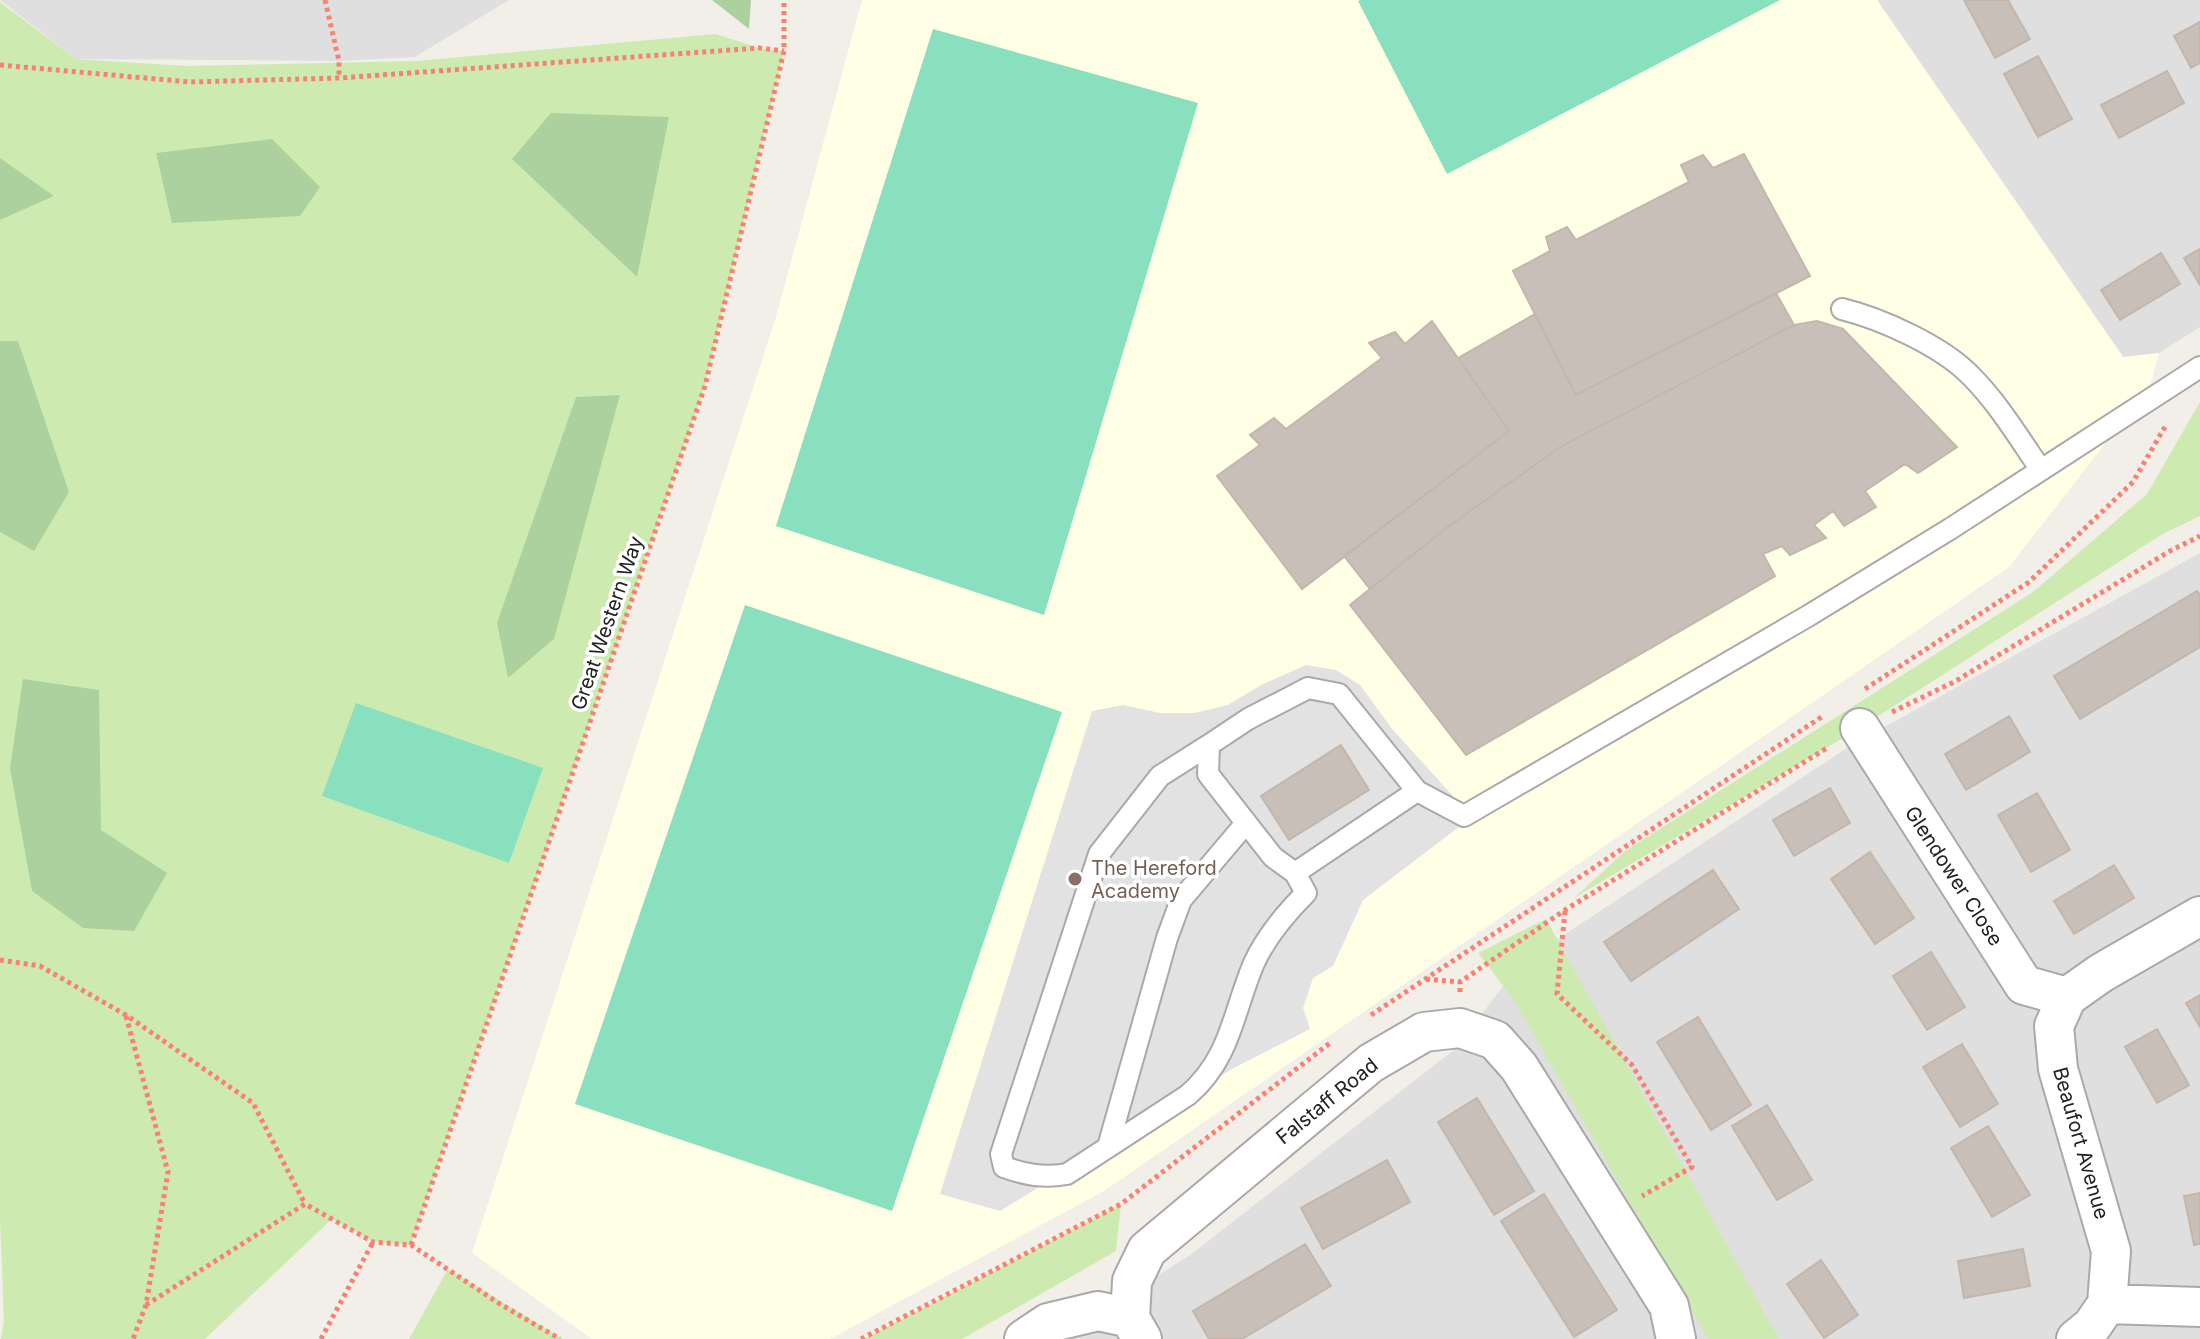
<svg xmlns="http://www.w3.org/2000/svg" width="2200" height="1339" font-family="Inter,sans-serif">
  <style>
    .residential { fill: #e0dfdf }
    .education { fill: #ffffe5 }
    .grass { fill: #cdebb0 }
    .forest { fill: #add19e }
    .pitch { fill: #88e0be }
    .parking { fill: #e2e2e2 }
    .building { fill: #c7bfb8; stroke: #c4b6ab; stroke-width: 2 }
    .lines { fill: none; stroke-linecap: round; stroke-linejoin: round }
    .lane-casing { stroke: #a9a9a9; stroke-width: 24 }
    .street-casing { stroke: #a9a9a9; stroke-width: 42 }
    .path { stroke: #fa8072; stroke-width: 5; stroke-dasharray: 4 4; stroke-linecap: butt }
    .lane { stroke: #fff; stroke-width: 20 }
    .street { stroke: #fff; stroke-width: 38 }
    .education-dot { fill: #8d6e63; stroke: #fff; stroke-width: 3 }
    .labels { text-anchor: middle; stroke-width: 7; stroke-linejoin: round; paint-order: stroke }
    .street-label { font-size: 20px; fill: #222; stroke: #fff }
    .education-label { font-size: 20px; fill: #785e54; stroke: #fff; text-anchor: start }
  </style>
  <rect width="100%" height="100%" fill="#f2efe9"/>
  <path class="residential" d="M0,0H509L415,57L339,61L76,59Z
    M1877,0H2200V327L2159,353L2124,358Z
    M2200,553V1339H1058L1190,1255L1455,1049L1520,964L1850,746Z"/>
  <path class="education" d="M862,0H1877L2123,357L2159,353L2150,386L2009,567L1104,1191L830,1339H592L472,1253L776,317Z"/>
  <path class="grass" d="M0,2L76,59L186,66L416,61L716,34L759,48L784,51L705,386L411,1245L373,1242L332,1219L205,1339H1L4,1321L0,1217Z
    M2200,402V516L2161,535L1858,729L1574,898L1625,851L2033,592L2147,494Z
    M1546,919L1779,1339H1708L1514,1000L1478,953Z
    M1121,1204L1116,1251L962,1339H864Z
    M448,1269L563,1339H409Z"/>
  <path class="forest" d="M712,0H751L749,29Z
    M551,113L669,117L637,277L512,159Z
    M272,139L320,187L300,216L172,223L156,153Z
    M0,158L54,196L0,220Z
    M0,341H18L69,492L34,551L0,532Z
    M620,395L554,639L508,678L497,623L576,397Z
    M23,679L99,690L101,830L167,873L134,931L83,928L32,891L10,768Z"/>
  <path class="pitch" d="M1360,0H1780L1447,174L1358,1Z
    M933,29L1198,103L1044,615L776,526Z
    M745,605L1062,712L892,1211L575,1104Z
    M356,703L543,768L509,863L322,796Z"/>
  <path class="parking" d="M1306,665L1336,670L1360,685L1393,730L1472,817L1363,900L1333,966L1313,978L1303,1008L1310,1029L1232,1069L1000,1211L940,1194L1092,711L1123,705L1160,713H1194L1228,705L1261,685Z"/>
  <path class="building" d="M1964,0H2008L2030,39L1995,58Z
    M2200,22V63L2191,68L2174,36Z
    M2038,56L2072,119L2038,137L2004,74Z
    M2167,71L2184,103L2119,138L2101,105Z
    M1744,154L1810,276L1576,395L1513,271L1550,251L1546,237L1567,227L1576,240L1689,182L1681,165L1703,155L1713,168Z
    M2200,249V285L2184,258Z
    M2161,253L2180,284L2120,320L2101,290Z
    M1776,293L1794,325L1560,447L1445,529L1370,589L1344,556L1509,431L1458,358L1535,314L1576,395Z
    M1432,321L1509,431L1302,589L1217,476L1260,445L1250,435L1274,418L1286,429L1382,358L1369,343L1395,332L1405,344Z
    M1817,321L1843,329L1957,447L1918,473L1905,464L1865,491L1876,507L1844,526L1833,511L1814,525L1826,538L1790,555L1782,546L1763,554L1775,576L1466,755L1350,605L1445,529L1560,447L1794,325Z
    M2197,591L2200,595V647L2080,719L2054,676Z
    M2009,716L2030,752L1966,790L1945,754Z
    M1341,745L1369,790L1289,840L1261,796Z
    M1830,788L1850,823L1794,856L1773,820Z
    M2037,793L2070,850L2031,872L1998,815Z
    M1870,852L1914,918L1875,944L1831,879Z
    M2114,865L2134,898L2074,934L2054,901Z
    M1713,870L1739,909L1631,981L1604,942Z
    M1931,952L1965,1007L1927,1030L1893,976Z
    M2200,995V1027L2186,1003Z
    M1698,1017L1751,1105L1711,1130L1657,1042Z
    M2157,1029L2189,1085L2157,1103L2125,1047Z
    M1962,1044L1998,1104L1960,1127L1923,1067Z
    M1477,1098L1534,1191L1494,1215L1438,1122Z
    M1767,1105L1812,1180L1777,1200L1732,1126Z
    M1988,1126L2030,1195L1992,1217L1951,1148Z
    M1387,1160L1410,1202L1323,1249L1301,1208Z
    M2200,1193V1244L2194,1245L2184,1196Z
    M1544,1194L1617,1310L1574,1337L1501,1221Z
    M1305,1244L1331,1286L1242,1339H1209L1193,1311Z
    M2023,1249L2030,1286L1964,1298L1958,1261Z
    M1821,1260L1858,1315L1824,1338L1787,1284Z"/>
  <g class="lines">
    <g class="lane-casing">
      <path id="lane" d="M1842,309C1882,319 1942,346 1971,376C1998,403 2019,438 2041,470
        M1209,745L1160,776L1099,854L1001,1154L1004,1167C1026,1175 1043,1178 1067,1174L1188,1095C1231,1058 1233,1012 1254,963C1266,937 1286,913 1306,893L1295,873
        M1417,791L1295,873L1273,857L1208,774L1209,745L1248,719L1308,688L1339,694L1417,791L1464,816L1808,616L1950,529L2200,367
        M1108,1147L1167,938L1181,900L1246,823"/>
    </g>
    <g class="street-casing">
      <path id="street" d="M1860,728L2024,985L2067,997
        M2107,1304L2200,1307
        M1130,1318L1132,1281L1147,1250L1371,1063L1424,1032L1460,1028L1495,1040L1519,1067L1669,1306L1676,1339
        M1024,1339L1048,1323L1098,1311L1130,1318L1142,1339
        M2076,1339L2092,1326L2107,1304L2111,1251L2058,1069L2054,1026L2067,997L2101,973L2200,916"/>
    </g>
    <path class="path" d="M325,0L339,61V78
      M0,65L190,82L339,78L759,48L784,51
      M1865,689L2029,582L2133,482L2166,425
      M1892,712L1954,682L2170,551L2200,536
      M1565,911L1557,994L1632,1065L1692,1167L1642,1196
      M0,960L40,966L126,1015L253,1103L305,1204
      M1426,979L1460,982
      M1460,992V982L1565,910L1827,748
      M1371,1015L1823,716
      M126,1016L168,1172L146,1305L133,1339
      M411,1245L705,386L784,51V0
      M146,1305L305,1204L373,1242L411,1245L500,1304L560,1339
      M321,1339L373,1242
      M861,1339L1121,1204L1330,1043"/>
    <use href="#lane" class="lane"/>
    <use href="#street" class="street"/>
  </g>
  <circle class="education-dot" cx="1075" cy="879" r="8"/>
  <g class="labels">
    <g class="street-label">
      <text transform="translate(607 623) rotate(-71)" y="7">Great Western Way</text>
      <text transform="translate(1954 876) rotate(57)" y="7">Glendower Close</text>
      <text transform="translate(1327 1101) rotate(-39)" y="7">Falstaff Road</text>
      <text transform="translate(2081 1143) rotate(74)" y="7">Beaufort Avenue</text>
    </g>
    <g class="education-label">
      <text x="1091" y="875">The Hereford<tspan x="1091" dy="23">Academy</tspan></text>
    </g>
  </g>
</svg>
